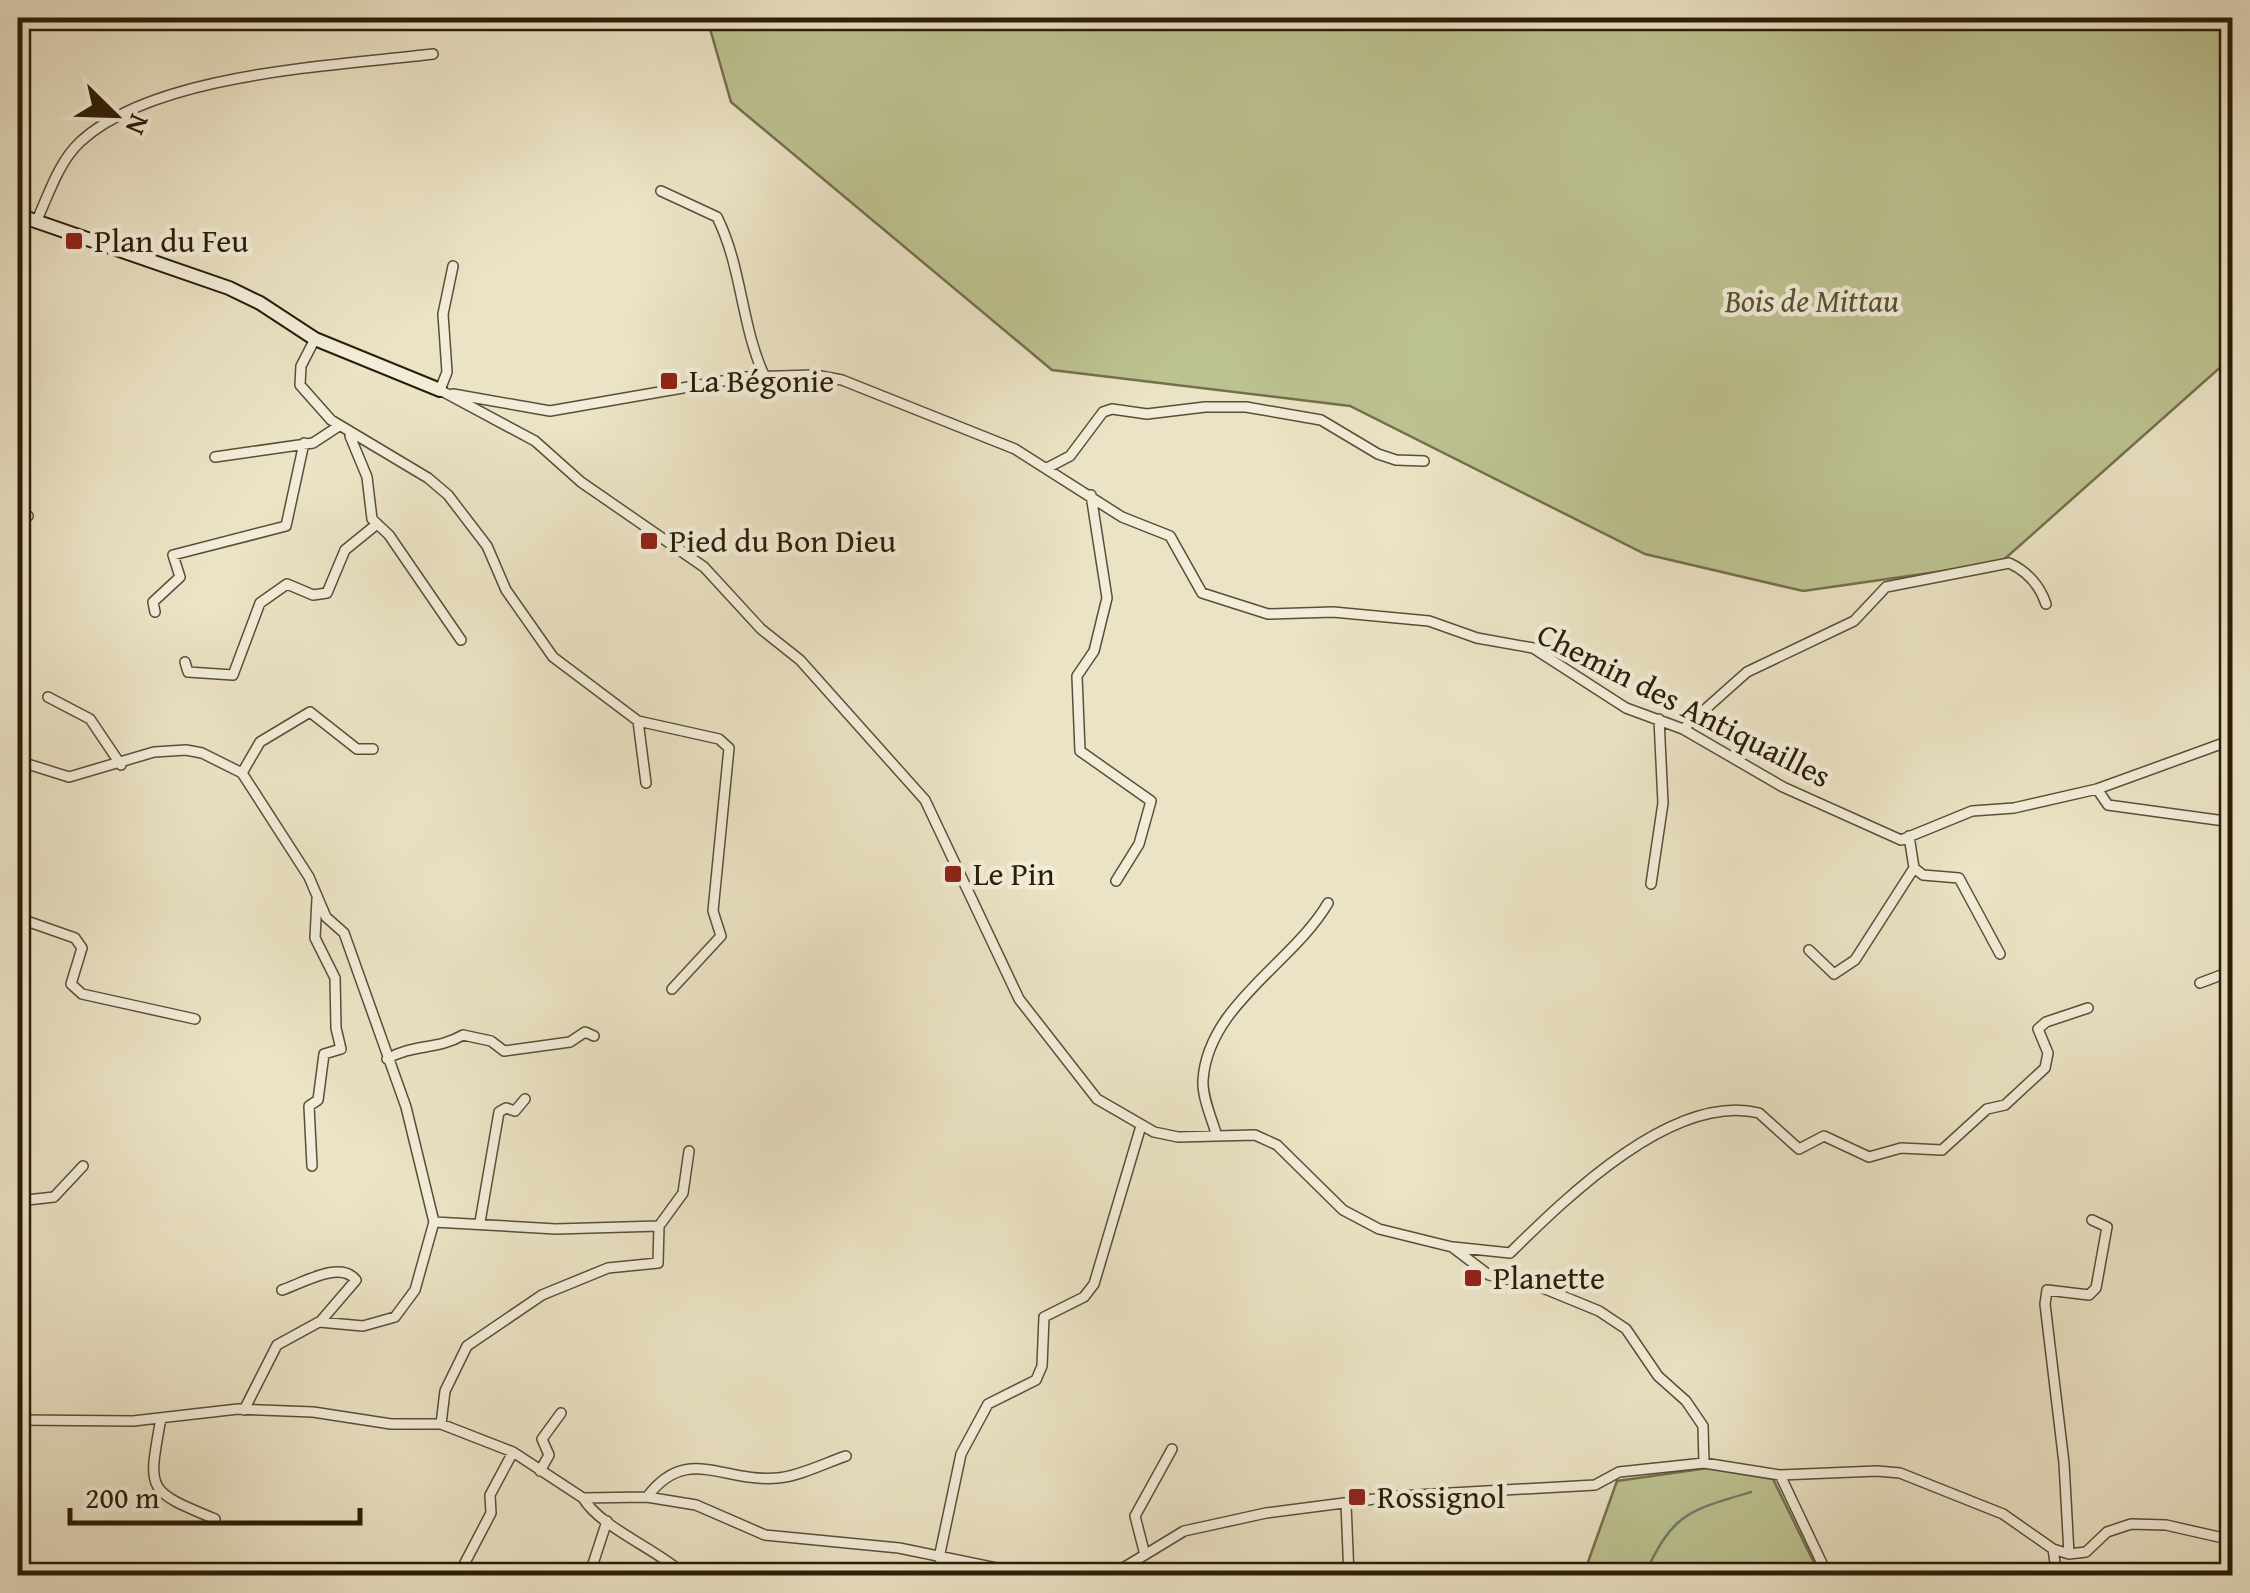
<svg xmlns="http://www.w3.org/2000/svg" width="2250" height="1593" font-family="'Gentium Book Plus',serif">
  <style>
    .green { fill: #bdc291; stroke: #74704c; stroke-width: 2.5 }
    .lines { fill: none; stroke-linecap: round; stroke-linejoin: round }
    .stream { stroke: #6c7e6f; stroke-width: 2.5 }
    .street-casing { stroke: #5b4e37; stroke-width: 12 }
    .secondary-casing { stroke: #2b1d08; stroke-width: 16 }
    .street { stroke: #f2edd9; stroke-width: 9 }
    .secondary { stroke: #f2edd9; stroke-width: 12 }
    .poi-dot { fill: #8f2418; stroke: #f2edd9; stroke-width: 4 }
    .labels { text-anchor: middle; stroke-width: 9; stroke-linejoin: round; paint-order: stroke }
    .poi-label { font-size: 32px; fill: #2b1d08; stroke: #f2edd9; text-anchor: start }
    .park-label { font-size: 32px; font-style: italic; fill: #574f31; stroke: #f2edd9 }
    .street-label { font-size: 32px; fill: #2b1d08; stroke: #f2edd9 }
  </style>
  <rect width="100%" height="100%" fill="#ebe3c5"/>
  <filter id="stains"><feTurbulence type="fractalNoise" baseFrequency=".002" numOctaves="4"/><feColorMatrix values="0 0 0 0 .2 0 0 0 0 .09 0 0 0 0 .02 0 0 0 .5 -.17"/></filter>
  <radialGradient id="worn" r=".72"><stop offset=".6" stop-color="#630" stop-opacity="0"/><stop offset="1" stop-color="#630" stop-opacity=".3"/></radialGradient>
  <path class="green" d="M707,18H2232V357L2000,563L1803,591L1645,554L1350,406L1052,370L731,102Z
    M1708,1468L1773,1479L1820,1575L1583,1576L1617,1481Z"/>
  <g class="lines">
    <path class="stream" d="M1644,1576C1673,1513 1687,1511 1751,1492"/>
    <g class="street-casing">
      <path id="street" d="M661,191L717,217C742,267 741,325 764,375
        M36,222C49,194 58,163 80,142C154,73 334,66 433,54
        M453,266L443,314L447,372L440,390L535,441L581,482L704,567L761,629L800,660L925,800L1019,999L1097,1099L1154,1132L1178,1137L1255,1135L1277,1145L1343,1210L1379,1229L1452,1247L1489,1275L1538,1286L1599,1311L1626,1329L1658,1376L1686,1401L1703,1426L1704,1463
        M315,339L301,366L300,385L331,420L428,478L448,495L487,546L506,590L553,657L638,721L719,739L729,748L713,911L721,936L672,989
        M453,394L550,411L746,377L815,375L842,380L1015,449L1122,517L1170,536L1202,593L1268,614L1333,612L1429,621L1477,638L1533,648L1626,708L1683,729L1783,787L1901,840L1972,811L2014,808L2097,789L2232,740
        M350,436L367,477L372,519L389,535L461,640
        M215,457L313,443L339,426
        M1049,467L1070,456L1103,412L1112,409L1147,414L1205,407H1246L1321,420L1378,454L1396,460L1424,461
        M1091,495L1107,598L1094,651L1077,676L1080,751L1151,801L1139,844L1116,881
        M18,513L28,516
        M155,612L153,602L180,577L173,555L286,526L304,443
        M185,662L188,672L233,675L260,603L287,584L313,595L327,593L345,550L377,524
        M48,697L90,719L121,765
        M638,721L646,783
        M1683,729L1747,672L1854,621L1886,587L2009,563C2027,571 2040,586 2046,604
        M18,761L69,777L154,752L186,750L202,753L242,773L309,877L326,917L344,933L406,1107L434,1222L415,1290L395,1317L363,1326L319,1322L277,1345L244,1410
        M242,773L260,742L310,712L357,749H373
        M2097,789L2108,805L2232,822
        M1914,868L1923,875L1959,878L2000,954
        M1651,884L1663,803L1659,719
        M18,918L75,938L82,948L71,984L82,994L195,1019
        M1809,950L1834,974L1855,960L1914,868L1909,836
        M2200,983L2232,971
        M387,1059C412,1044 438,1050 463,1035L491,1041L504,1051L570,1042L585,1032L594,1036
        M1216,1133C1211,1117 1202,1096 1203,1080C1208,1005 1293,963 1328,903
        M312,1166L309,1106L318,1100L324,1054L341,1049L336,1028L335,978L315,938L317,899
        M18,1201L54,1197L83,1166
        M434,1222L556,1229L659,1226L683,1193L689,1151
        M480,1222L499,1112L506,1108L515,1111L525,1099
        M1453,1247L1510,1253C1566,1198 1673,1092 1759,1113L1799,1149L1824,1136L1869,1157L1901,1148L1942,1150L1987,1109L2005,1105L2045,1068L2048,1053L2038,1029L2046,1022L2088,1008
        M282,1290C303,1283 340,1260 356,1280L320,1322
        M161,1418C148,1491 145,1490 215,1519
        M18,1420L133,1421L238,1409L313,1412L391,1424H441L513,1452L583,1498L647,1497L696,1505L765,1535L899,1548L1036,1576
        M441,1424L445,1391L467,1346L542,1295L608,1268L658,1263L659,1226
        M540,1471L549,1455L542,1439L561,1413
        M1780,1475L1828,1576
        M647,1497C687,1444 722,1483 778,1478C800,1476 825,1463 846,1456
        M583,1498C602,1529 658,1549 686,1576
        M1346,1504L1349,1576
        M2053,1549L2057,1576
        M2069,1554L2064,1463L2045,1304L2047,1290L2089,1295L2096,1288L2107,1227L2092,1220
        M1145,1555L1135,1516L1172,1449
        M939,1558L961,1454L988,1404L1036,1380L1042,1366L1044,1317L1084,1297L1094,1284L1141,1126
        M939,1558L947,1568L963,1576
        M458,1576L491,1513L490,1495L513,1452
        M589,1576L607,1521
        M1110,1576L1184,1531L1266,1513L1398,1496L1595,1485L1619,1472L1704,1463L1780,1475L1877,1471L1900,1473L2003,1514L2053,1549L2069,1554L2086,1552L2107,1532L2131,1524L2166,1525L2232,1540"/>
    </g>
    <g class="secondary-casing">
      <path id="secondary" d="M18,215L229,288L260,303L315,339L440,390"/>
    </g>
    <use href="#street" class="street"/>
    <use href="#secondary" class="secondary"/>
  </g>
  <g class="poi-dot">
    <rect x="64" y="231" width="20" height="20" rx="5"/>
    <rect x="659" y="371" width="20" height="20" rx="5"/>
    <rect x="639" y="531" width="20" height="20" rx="5"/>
    <rect x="943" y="864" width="20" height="20" rx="5"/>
    <rect x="1463" y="1268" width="20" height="20" rx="5"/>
    <rect x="1347" y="1487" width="20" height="20" rx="5"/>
  </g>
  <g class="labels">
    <g class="poi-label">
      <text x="94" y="252">Plan du Feu</text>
      <text x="689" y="392">La Bégonie</text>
      <text x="669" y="552">Pied du Bon Dieu</text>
      <text x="973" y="885">Le Pin</text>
      <text x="1493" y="1289">Planette</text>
      <text x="1377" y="1508">Rossignol</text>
    </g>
    <g class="park-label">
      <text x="1812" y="312">Bois de Mittau</text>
    </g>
    <g class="street-label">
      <text transform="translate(1684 705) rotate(27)" y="11">Chemin des Antiquailles</text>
    </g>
  </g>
  <rect width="2250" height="1593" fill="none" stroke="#ebe3c5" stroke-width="60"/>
  <rect x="20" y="20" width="2210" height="1553" fill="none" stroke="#2b1d08" stroke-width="5"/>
  <rect x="30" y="30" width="2190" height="1533" fill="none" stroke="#2b1d08" stroke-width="2.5"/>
  <g transform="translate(115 115) rotate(113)" stroke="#f2edd9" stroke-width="8" paint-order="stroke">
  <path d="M0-8L18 38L0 25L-18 38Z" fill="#2b1d08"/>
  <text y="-15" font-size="28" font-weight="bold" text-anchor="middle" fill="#2b1d08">N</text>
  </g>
  <path d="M70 1508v15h290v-15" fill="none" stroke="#2b1d08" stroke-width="5"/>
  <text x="85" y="1508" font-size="30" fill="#2b1d08" stroke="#f2edd9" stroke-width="8" paint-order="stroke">200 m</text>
  <rect width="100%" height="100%" filter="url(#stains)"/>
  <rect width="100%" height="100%" fill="url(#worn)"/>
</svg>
